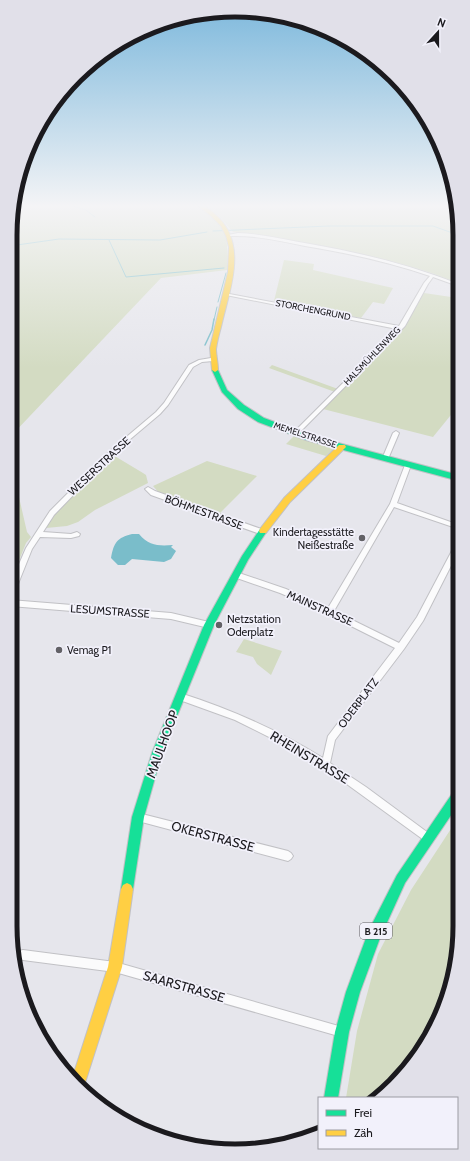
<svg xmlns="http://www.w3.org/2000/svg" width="470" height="1161" font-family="Cabin,sans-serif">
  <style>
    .green { fill: #d3dbc2 }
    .water { fill: #7abdca }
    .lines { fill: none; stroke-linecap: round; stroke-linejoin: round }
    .stream-far1 { stroke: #7abdca; stroke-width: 1 }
    .stream { stroke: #7abdca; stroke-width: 1.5 }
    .street-casing { stroke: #c1c1c5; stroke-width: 2 }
    .fast-casing { stroke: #c1c1c5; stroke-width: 2 }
    .slow-casing { stroke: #c1c1c5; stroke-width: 2 }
    .street { fill: #fbfbfc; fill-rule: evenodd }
    .fast { fill: #16e098; fill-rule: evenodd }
    .slow { fill: #ffcf43; fill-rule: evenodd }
    .poi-dot { fill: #626166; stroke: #f2f1fb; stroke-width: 1.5 }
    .labels { text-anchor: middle; stroke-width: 3.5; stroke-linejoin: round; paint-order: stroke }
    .far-street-label { font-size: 9px; fill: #1b1a1e; stroke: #f2f1fb }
    .shield { fill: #f2f1fb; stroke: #5c5a60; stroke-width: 1 }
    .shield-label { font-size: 10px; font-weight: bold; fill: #1b1a1e }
    .street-label { font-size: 11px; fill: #1b1a1e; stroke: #f2f1fb }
    .poi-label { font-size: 11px; fill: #1b1a1e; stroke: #f2f1fb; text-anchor: start }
    .near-street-label { font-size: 13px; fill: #1b1a1e; stroke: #f2f1fb }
    .rim { fill: none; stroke: #1b1a1e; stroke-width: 5 }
  </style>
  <rect width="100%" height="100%" fill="#e6e6ec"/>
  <path class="green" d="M15,205H195C227,224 229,236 227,270L161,278L10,437V235Z
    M457,205L454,209L458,210V283C386,254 310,244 233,232L218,215L204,206Z
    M284,260L314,264L313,270L393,288L384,304L373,302L361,318L274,301Z
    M424,293L458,298L459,405L433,437L323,409L405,325Z
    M272,365L338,389L335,392L269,368Z
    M294,436L332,448L333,450L326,456L286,444Z
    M113,455L143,473L146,475L148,483L95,510L78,522L67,526L46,528L53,516Z
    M10,458L27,532L31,537L26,543L10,583Z
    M207,461L257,476L219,514L161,495L153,486Z
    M244,639L282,651L271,675L257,664L253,657L236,652Z
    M460,815V926L448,998L413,1063L376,1098H346L357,1031L378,954L411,890Z"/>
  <path class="water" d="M132,534H139C149,546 159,546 173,545L171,547L176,551L171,559L164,562L132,559L125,565H118L111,558C114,542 117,538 132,534Z"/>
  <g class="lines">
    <path class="stream-far1" d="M69,205L86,210L95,217
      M14,209L31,205
      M213,231L329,226H433L458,235
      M109,240L126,277L224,268
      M10,246L59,239L160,240L207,232
      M218,302L226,273
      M214,320L217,307"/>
    <path class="stream" d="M205,345L212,330L214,319"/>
    <g class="street-casing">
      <path id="street" d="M238,233C262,234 286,240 310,244C361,253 411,265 458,284V286L433,277L428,284L405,326L302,430H298V428L397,329L226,295L224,294V293L399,326L424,283L430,276C389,262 348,253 305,246C281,241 255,235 230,236L228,235Z
        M211,358L214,360L213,361L202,362L193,367L168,405L160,414L115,452L54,515L43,532L71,534L77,532L80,534L79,536L71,538L40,537L32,549L14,594L13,596L10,597V585L26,548L50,511L111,450L156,412L164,403L189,365L199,360Z
        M396,431L399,433L388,459L387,460H383L382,459L393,433Z
        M408,463L411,465L397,503L459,525V529L394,507L334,611L399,643L417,617L456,543L459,541V550L423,621L404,649L335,740L330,763L366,787L431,835L433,838L431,841L428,843L337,777L291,748L235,720L177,699L176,697L177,695L180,693C230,709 278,730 323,758L328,736L395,648L313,607L280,593L234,577L233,575L236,572L286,589L328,608L390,504L405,465Z
        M148,487L155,491L264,530L265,532L262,534H260L151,495L145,489Z
        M10,600L171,613L209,622L212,623L213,625L212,627L209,628L171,619L10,606Z
        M138,813L288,851L291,853L293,856L291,859L288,861L138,821L135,820L133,817L135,814Z
        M23,950L115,962L342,1027L346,1028L347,1032L346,1036L342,1037L115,972L23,960L19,959L18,955L19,951Z"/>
    </g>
    <g class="fast-casing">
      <path id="fast" d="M215,368L218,370L227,390L244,405L264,418L312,436L459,475V481L306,440L258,422L238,409L222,392L212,370Z
        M263,528L267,531L248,560L214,625L162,753L144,817L133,889L131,893L127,895L123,893L121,889L132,817L152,753L204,625L242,556L260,529Z
        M460,787V802L405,883L380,938L360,992L349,1032L338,1098H324L335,1032L346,992L369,930L397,875L456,788Z"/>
    </g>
    <g class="slow-casing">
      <path id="slow" d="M197,205C205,205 212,211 218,217C248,247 229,291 221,327C219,334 217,342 216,349C216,355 218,363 218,370L215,372L212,370L210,348L228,272L229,247L226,236L221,226L211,216Z
        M339,445H345L346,447L290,502L266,533H260L259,531L260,529L284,498Z
        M127,883L131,885L133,889L122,967L83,1089L72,1079L108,967L121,889L123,885Z"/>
    </g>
    <use href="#street" class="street"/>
    <use href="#fast" class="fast"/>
    <use href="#slow" class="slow"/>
  </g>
  <linearGradient id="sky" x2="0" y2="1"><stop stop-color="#7cb8dc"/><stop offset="0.56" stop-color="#f4f4f6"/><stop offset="1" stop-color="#f4f4f6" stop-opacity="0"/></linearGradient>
  <rect width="470" height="368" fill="url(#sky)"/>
  <g class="poi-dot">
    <circle cx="362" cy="538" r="4"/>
    <circle cx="219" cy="625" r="4"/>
    <circle cx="59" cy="650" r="4"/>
  </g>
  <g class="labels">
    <g class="far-street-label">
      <text transform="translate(313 310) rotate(11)" y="3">STORCHENGRUND</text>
      <text transform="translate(372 356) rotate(-46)" y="3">HALSMÜHLENWEG</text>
      <text transform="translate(305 435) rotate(18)" y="3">MEMELSTRASSE</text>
    </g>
    <rect class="shield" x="360" y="923" width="32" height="16" rx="3"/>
    <g class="shield-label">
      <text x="376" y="935">B 215</text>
    </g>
    <g class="street-label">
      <text transform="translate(99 466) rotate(-43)" y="4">WESERSTRASSE</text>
      <text transform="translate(204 512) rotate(20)" y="4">BÖHMESTRASSE</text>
      <text transform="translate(320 608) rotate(24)" y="4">MAINSTRASSE</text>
      <text transform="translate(110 611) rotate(4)" y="4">LESUMSTRASSE</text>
      <text transform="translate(358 703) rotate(-53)" y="4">ODERPLATZ</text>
    </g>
    <g class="poi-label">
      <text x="354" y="536" text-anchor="end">Kindertagesstätte<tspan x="354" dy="13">Neißestraße</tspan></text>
      <text x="227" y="623">Netzstation<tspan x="227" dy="13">Oderplatz</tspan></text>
      <text x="67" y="654">Vemag P1</text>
    </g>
    <g class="near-street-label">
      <text transform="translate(162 744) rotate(-70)" y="5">MAULHOOP</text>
      <text transform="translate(310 757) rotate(31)" y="5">RHEINSTRASSE</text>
      <text transform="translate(213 836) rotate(15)" y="5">OKERSTRASSE</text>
      <text transform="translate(184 986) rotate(16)" y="5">SAARSTRASSE</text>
    </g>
  </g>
  <path d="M0 0H470V1161H0ZM235 17H235A218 218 0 0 1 453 235V926A218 218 0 0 1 235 1144H235A218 218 0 0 1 17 926V235A218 218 0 0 1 235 17Z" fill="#e1e0e9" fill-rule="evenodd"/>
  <path class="rim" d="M235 17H235A218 218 0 0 1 453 235V926A218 218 0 0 1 235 1144H235A218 218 0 0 1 17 926V235A218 218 0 0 1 235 17Z"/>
  <rect x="318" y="1097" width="140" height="52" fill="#f2f1fb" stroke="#9c9ba3"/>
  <rect x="326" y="1110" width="20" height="6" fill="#16e098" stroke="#9c9ba3"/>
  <text x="354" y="1117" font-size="12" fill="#1b1a1e">Frei</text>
  <rect x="326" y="1130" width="20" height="6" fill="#ffcf43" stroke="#9c9ba3"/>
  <text x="354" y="1137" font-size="12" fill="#1b1a1e">Zäh</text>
  <g transform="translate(438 32) rotate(21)" stroke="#f2f1fb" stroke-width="3" paint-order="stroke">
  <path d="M0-3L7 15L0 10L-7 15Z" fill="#1b1a1e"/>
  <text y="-6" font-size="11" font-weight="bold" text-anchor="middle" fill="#1b1a1e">N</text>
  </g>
</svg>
